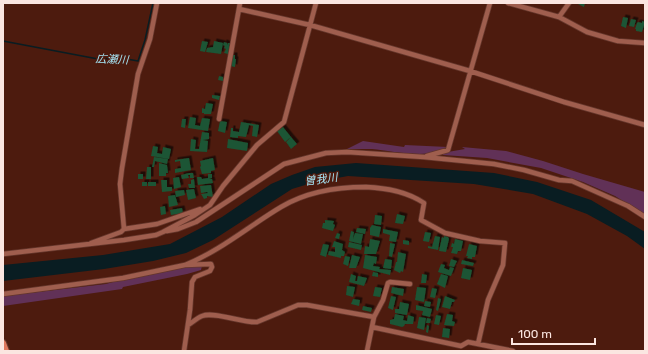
<svg xmlns="http://www.w3.org/2000/svg" width="648" height="354" font-family="Rubik,'Noto Sans JP',sans-serif">
  <style>
    .green { fill: #613157 }
    .water { fill: #091d22 }
    .lines { fill: none; stroke-linecap: round; stroke-linejoin: round }
    .stream { stroke: #091d22; stroke-width: 1.5 }
    .building { fill: #1a5534; filter: url(#shadow) }
    .street-casing { stroke: #65372c; stroke-width: 6 }
    .secondary-casing { stroke: #65372c; stroke-width: 8 }
    .street { stroke: #9f5e4e; stroke-width: 4.5 }
    .secondary { stroke: #df785e; stroke-width: 6 }
    .labels { text-anchor: middle; stroke-width: 3; stroke-linejoin: round; paint-order: stroke }
    .water-label { font-size: 11px; font-style: italic; fill: #a6e6f6; stroke: #4d1b0e }
  </style>
  <defs>
    <filter id="shadow"><feDropShadow dx="2.5" dy="-2.5" stdDeviation="0" flood-color="#0009"/></filter>
  </defs>
  <rect width="100%" height="100%" fill="#4d1b0e"/>
  <path class="green" d="M363,141L404,147L405,145L448,147C431,160 392,151 372,149C363,149 355,149 347,149Z
    M462,147L506,151L543,161L583,174L645,192V215L615,196L583,182L541,168L487,158L443,155L442,153L465,149Z
    M202,266L201,270L187,274L123,287L122,289L3,306V296L106,284L120,280L187,267Z"/>
  <path class="water" d="M356,163L494,173L537,182L591,200L645,232V249L627,236L587,214L533,194L474,184L348,176L315,182L292,189L213,240L186,253L153,261L104,269L3,281V265L103,255L170,244L222,217L271,184L292,175L315,167Z"/>
  <g class="lines">
    <path class="stream" d="M3,41L98,59L121,58L138,61L145,40L153,3"/>
  </g>
  <path class="building" d="M579,3H585L584,7L578,4Z
    M623,17L628,18L626,28L621,26Z
    M631,19L636,20L634,27L629,26Z
    M642,21L645,22L642,32L636,31V29H635L637,23L638,22L642,23Z
    M202,41L208,42L205,52L200,51Z
    M214,41L223,43L221,54L206,52L207,48L213,47Z
    M224,42L227,43V45L228,43H230L228,54L224,53L226,49L224,48L225,46L223,45Z
    M232,55H235V59H236L235,67L230,66Z
    M219,76L223,77V81L218,80Z
    M212,95L220,96L219,100L212,98Z
    M206,103L213,104L211,114H204V113H202V108L205,109Z
    M190,117L196,118L195,125L200,126L202,118L210,119L208,131L188,128Z
    M182,119H186L185,128L181,127Z
    M220,121L227,122L225,133L218,131Z
    M241,122L259,125L257,137L252,136L253,126L249,125L246,137L238,136V138L230,137L231,128H233V131L239,132Z
    M283,127L291,137L285,142L277,131Z
    M202,132L209,133V139L203,140L208,141L207,152L190,151L191,139L196,140L195,149H199Z
    M291,137L297,144L291,149L286,142Z
    M228,139L248,143L247,151L227,148Z
    M153,146L158,147L157,153L162,154L163,147L171,149L169,159L151,156Z
    M154,157L168,159L167,164L155,161L154,167H152Z
    M189,158L191,170L175,173V169L181,168L180,161L175,162V160Z
    M213,158L215,170L211,171V173L202,174L200,167L201,166L200,161Z
    M159,163L167,165L168,173H166V176H159Z
    M147,167H151V179H146Z
    M189,173H193L194,178H190V175H188L189,178L182,179L181,175Z
    M138,174H143V179H138Z
    M208,174H212V178H209L212,179L213,183L198,185L197,177H201L202,179L208,178Z
    M179,177L181,187L174,189L173,178Z
    M194,179L195,188H189L188,184H191V180Z
    M161,180H167V187H172V191L162,192Z
    M142,182H147V186H142Z
    M148,182H156V186H148Z
    M211,185L213,197L207,196V198L204,199L201,194L208,193L207,192L201,193L200,186Z
    M194,189L196,198L188,200L186,190Z
    M184,190L185,195L176,197L175,191Z
    M175,195L178,205L169,207L168,196Z
    M165,206L166,214L161,215L160,207Z
    M182,208L183,213L171,215L170,210Z
    M397,214L405,216L403,224L395,223Z
    M375,215L382,216L381,225L374,224Z
    M325,220L334,221L333,224L335,225L333,231L322,228L323,223H325Z
    M372,225L381,227L379,237L370,235V228Z
    M357,228L366,229L365,234L356,232Z
    M383,229L398,232L396,242L389,241L390,235L383,233Z
    M351,231L354,232L353,239L355,233L363,234L361,244L349,241Z
    M425,232L431,233L429,242L423,241Z
    M337,233L340,234L339,239L335,238Z
    M435,236L440,237L438,250L428,248V246L432,247Z
    M444,236L448,237L449,239L446,252L439,251L442,237L444,238Z
    M370,239L380,241L376,254H364L365,246L369,247Z
    M455,239L463,241L461,251H458L457,254L451,253L453,247H451L452,243L454,244Z
    M403,240L409,241V245L403,244Z
    M334,241L343,244L342,250L345,252L344,256H341V258L328,255L329,251L335,252V247H332Z
    M349,242L362,245L361,250L348,247Z
    M390,243L395,244L392,257L389,256Z
    M323,244L329,245L326,257L320,255Z
    M469,244L477,246L475,257H472V259L467,258L468,256H466Z
    M398,252L406,254L403,272L401,271L400,273L394,270L396,262H397Z
    M352,255L360,257L356,268H349Z
    M365,255L377,257L376,264L374,263L373,266L380,267L379,269L391,270L390,275L363,268Z
    M345,256L350,257L348,266L343,264Z
    M385,259L392,260L391,269L383,268Z
    M451,259L457,261L454,267L449,266Z
    M462,260L474,263L473,266L461,264Z
    M441,264L445,265L444,268L449,270L450,267L454,268L451,276L438,272Z
    M463,268L472,270L470,280L461,278Z
    M373,272L378,273V277L372,276Z
    M351,274L356,276L355,281H357L358,276L367,278L364,286L349,282Z
    M422,274L427,275L426,283H421Z
    M441,274L448,276L445,288L437,284Z
    M347,286L355,287L353,297L346,295Z
    M375,287L382,288L380,297L373,296Z
    M392,287L404,289L403,296L391,293Z
    M417,287L426,288L424,302L415,300Z
    M432,288L437,289L435,298L430,297Z
    M391,296L396,297L393,310L388,308Z
    M445,296L455,300L454,302H452L450,309L442,307Z
    M438,298L441,299L438,311L436,310Z
    M353,299L360,300L359,306L351,304Z
    M425,301L431,302L430,307L424,306Z
    M400,302L409,304L407,315L395,313V309H399Z
    M416,305L432,309L430,317L422,315L423,311L416,310Z
    M363,306L372,308L371,312L362,310Z
    M395,314L404,316L403,320L407,321L408,315L414,317L413,324H405L404,326L402,327L390,324V320L394,319Z
    M447,314L453,315L452,321L455,322L454,326L444,325Z
    M436,315L441,316L439,325L434,324Z
    M419,317L426,318L424,330L417,328Z
    M427,318L431,319L430,323H426Z
    M427,325L429,326L428,333L426,332Z
    M443,328L450,329L449,338L442,337Z"/>
  <g class="lines">
    <g class="street-casing">
      <path id="street" d="M508,3L559,17L587,32L618,41L645,43
        M239,9L310,25L470,71L564,102L645,125
        M559,17L569,3
        M219,119L240,3
        M427,156L448,150L490,3
        M124,229L157,224L200,209
        M167,231L178,229L196,222L284,164L326,153L347,152L424,157L494,164L524,170L559,180L572,181L628,206L645,217
        M91,243L121,232L124,229L120,184L122,168L138,74L150,39L157,3
        M3,254L124,240L156,235L163,232L195,215L210,205L223,186L257,145L284,122L316,3
        M185,265C220,251 249,226 281,207C306,192 337,187 366,187C386,188 406,191 424,203L421,220L445,233L480,241L505,243L503,265L488,300L478,344
        M3,294L123,278L185,265L211,264L212,267L210,271L195,277L192,282L190,310L184,351
        M188,325C193,322 197,318 202,316C214,311 242,323 257,322L298,305H307L374,317
        M372,327L461,346L468,342L513,351
        M367,351L374,317L383,300L388,283L390,282L410,284"/>
    </g>
    <g class="secondary-casing">
      <path id="secondary" d="M3,343L6,351"/>
    </g>
    <use href="#street" class="street"/>
    <use href="#secondary" class="secondary"/>
  </g>
  <g class="labels">
    <g class="water-label">
      <text transform="translate(112 59) rotate(3)" y="4">広瀬川</text>
      <text transform="translate(321 179) rotate(-7)" y="4">曽我川</text>
    </g>
  </g>
  <rect width="648" height="354" fill="none" stroke="#fbe6e1" stroke-width="8"/>
  <path d="M512 338v6h83v-6" fill="none" stroke="#fbe6e1" stroke-width="2"/>
  <text x="518" y="338" font-size="12" fill="#fbe6e1" stroke="#4d1b0e" stroke-width="3" paint-order="stroke">100 m</text>
</svg>
